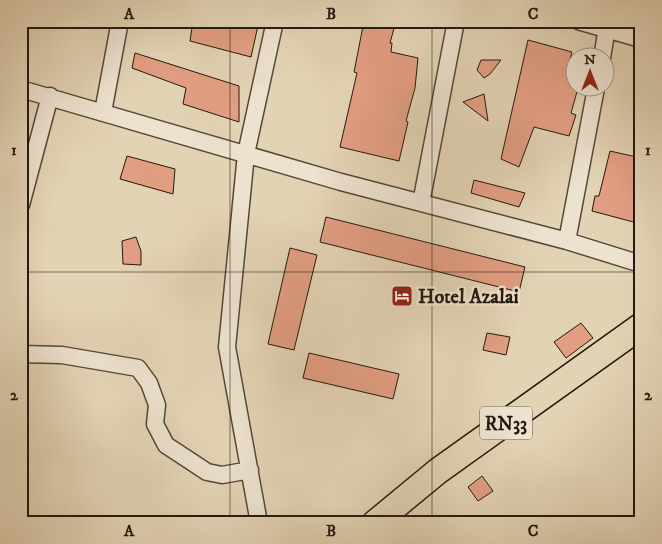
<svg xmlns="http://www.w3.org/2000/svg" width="662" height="544" font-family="'IM FELL DW Pica',serif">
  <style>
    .building { fill: #e29e82; stroke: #231910 }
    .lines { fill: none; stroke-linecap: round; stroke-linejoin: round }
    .street-casing { stroke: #534839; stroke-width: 19 }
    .primary-casing { stroke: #231910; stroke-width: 28 }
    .street { stroke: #ede2cf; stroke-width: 16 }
    .primary { stroke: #e3d3b5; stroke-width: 25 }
    .grid { fill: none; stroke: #231910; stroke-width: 1; stroke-opacity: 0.55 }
    .labels { text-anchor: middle; stroke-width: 4.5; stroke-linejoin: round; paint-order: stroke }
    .shield { fill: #ede2cf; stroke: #605549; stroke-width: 1 }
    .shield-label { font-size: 19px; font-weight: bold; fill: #231910 }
    .poi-label { font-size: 20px; font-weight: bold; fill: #231910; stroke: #ede2cf; text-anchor: start }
    .neatline { fill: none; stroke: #231910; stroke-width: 2 }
    .grid-label { font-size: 16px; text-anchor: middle; font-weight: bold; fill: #231910 }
  </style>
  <rect width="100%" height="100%" fill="#e3d3b5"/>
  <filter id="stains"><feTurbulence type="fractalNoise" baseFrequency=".004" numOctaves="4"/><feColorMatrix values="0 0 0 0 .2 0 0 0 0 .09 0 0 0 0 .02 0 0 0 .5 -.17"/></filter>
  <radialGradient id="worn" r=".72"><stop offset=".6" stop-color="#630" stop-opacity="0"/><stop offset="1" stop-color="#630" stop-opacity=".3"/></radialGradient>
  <path class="building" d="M193,21H259L251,57L190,41Z
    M364,21H396L390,43H392L391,52L418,58L415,88L406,121L408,122L399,161L340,147L357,73L354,72Z
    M528,40L572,52L568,66L574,68V88H578L571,113L576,115L569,136L534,127L519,167L501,159Z
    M135,53L239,86V122L183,104L186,88L132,68Z
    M481,60H501L490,74L484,78L477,70Z
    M484,94L488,121L463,102Z
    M610,151L641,158V224L592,211L595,196H599Z
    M127,156L175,169L173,194L120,179Z
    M474,180L525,193L519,207L471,193Z
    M326,217L525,267L519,292L320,242Z
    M136,237L141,251V265L123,264L122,241Z
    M290,248L317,255L294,350L268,344Z
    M581,323L593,338L566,358L554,342Z
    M487,333L510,337L506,355L483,350Z
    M309,353L399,374L393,399L303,378Z
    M482,476L493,491L478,501L468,487Z"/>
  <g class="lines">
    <g class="street-casing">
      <path id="street" d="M578,21L641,39
        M602,58L608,21
        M21,89L341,182L567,241L641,264
        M103,112L120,21
        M421,203L456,21
        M21,205L50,96
        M567,241L596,88
        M21,354L62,355L138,368L149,383L157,405L155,424L166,445L207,472L222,475L250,470
        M259,523L227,347L246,154L275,21"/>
    </g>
    <g class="primary-casing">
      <path id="primary" d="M375,523L438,471L641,326"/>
    </g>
    <use href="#street" class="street"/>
    <use href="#primary" class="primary"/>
  </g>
  <path class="grid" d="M230,21V523M432,21V523M21,272H641"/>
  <defs>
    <g id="hotel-square" transform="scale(1.125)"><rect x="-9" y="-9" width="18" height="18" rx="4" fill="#8f2418" stroke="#ede2cf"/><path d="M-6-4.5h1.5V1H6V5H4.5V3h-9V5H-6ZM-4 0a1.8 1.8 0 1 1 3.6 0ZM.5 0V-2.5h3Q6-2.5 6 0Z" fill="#fff"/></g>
  </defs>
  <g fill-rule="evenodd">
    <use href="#hotel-square" x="402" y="296"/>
  </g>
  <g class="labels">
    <rect class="shield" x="480" y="406.5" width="52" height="33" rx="4"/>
    <g class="shield-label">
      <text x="506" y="430">RN33</text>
    </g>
    <g class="poi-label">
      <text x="418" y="303">Hotel Azalai</text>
    </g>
  </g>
  <rect width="662" height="544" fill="none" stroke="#e3d3b5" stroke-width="55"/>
  <g transform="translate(590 72)"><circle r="24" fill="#ede2cf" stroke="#9c9283"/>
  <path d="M0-4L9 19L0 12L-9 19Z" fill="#8f2418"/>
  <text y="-8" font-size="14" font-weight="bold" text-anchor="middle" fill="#231910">N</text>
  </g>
  <rect x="28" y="28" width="606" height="488" class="neatline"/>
  <g class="grid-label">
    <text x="129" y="19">A</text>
    <text x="331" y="19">B</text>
    <text x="533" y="19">C</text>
    <text x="14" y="155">1</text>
    <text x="648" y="155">1</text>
    <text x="14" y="400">2</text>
    <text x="648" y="400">2</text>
    <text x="129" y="536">A</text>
    <text x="331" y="536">B</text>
    <text x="533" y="536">C</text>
  </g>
  <rect width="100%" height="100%" filter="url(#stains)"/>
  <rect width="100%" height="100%" fill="url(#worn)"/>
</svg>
